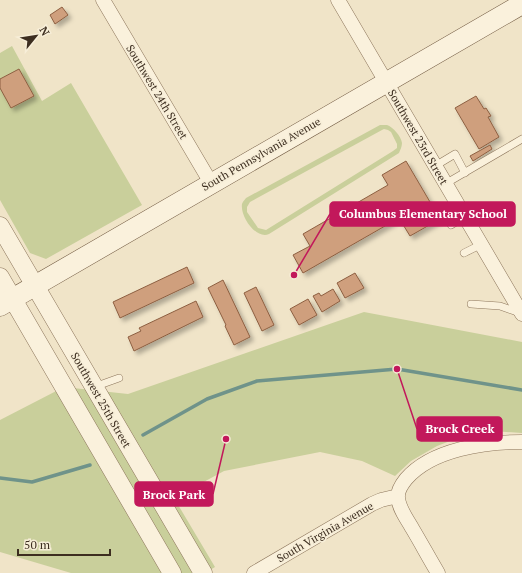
<svg xmlns="http://www.w3.org/2000/svg" width="522" height="573" font-family="'PT Serif',serif">
  <style>
    .green { fill: #c9cf9b; fill-rule: evenodd }
    .lines { fill: none; stroke-linecap: round; stroke-linejoin: round }
    .stream { stroke: #6f938a; stroke-width: 3.5 }
    .building { fill: #cf9f7d; stroke: #8d5f41; filter: url(#shadow) }
    .service-casing { stroke: #8d765c; stroke-width: 8 }
    .minor-casing { stroke: #8d765c; stroke-width: 15 }
    .tertiary-casing { stroke: #8d765c; stroke-width: 19 }
    .secondary-casing { stroke: #6f573f; stroke-width: 21 }
    .service { stroke: #faf1dc; stroke-width: 7 }
    .minor { stroke: #faf1dc; stroke-width: 14 }
    .tertiary { stroke: #faf1dc; stroke-width: 18 }
    .secondary { stroke: #faf1dc; stroke-width: 20 }
    .labels { text-anchor: middle; stroke-width: 3.5; stroke-linejoin: round; paint-order: stroke }
    .street-label { font-size: 11px; fill: #3d2e20; stroke: #f7eed8 }
    .leader { fill: none; stroke: #c2185b; stroke-width: 1.5 }
    .callout-dot { fill: #c2185b; stroke: #f7eed8; stroke-width: 1.5 }
    .callout { fill: #c2185b; stroke: #c2185b; stroke-width: 1.5 }
    .callout-label { font-size: 12px; text-anchor: middle; font-weight: bold; fill: #fff }
  </style>
  <defs>
    <filter id="shadow"><feDropShadow dx="3.5" dy="3.5" stdDeviation="2" flood-color="#0004"/></filter>
  </defs>
  <rect width="100%" height="100%" fill="#f0e4c8"/>
  <path class="green" d="M12,46L42,101L71,83L142,205L46,259L30,253L0,200V53Z
    M380,125H387C393,127 401,136 402,143C402,147 400,150 399,153L269,234C256,240 240,216 242,204C243,201 244,201 246,198ZM384,129L388,130L391,132L397,144V148L393,151L266,230L258,228L256,225L247,212V207L250,202L382,130Z
    M364,312L522,342V433L479,430L437,446L411,461L395,476L362,461L320,452L224,471L174,498L215,567L205,573H71L0,552V420L64,387L128,394Z"/>
  <g class="lines">
    <path class="stream" d="M143,435L207,399L257,381L397,369L522,390
      M0,478L32,482L90,465"/>
  </g>
  <path class="building" d="M62,7L68,15L55,24L50,15Z
    M19,69L34,96L11,108L0,88V79Z
    M476,96L484,109L486,108L491,116L488,117L499,137L479,149L455,108Z
    M490,145L492,149L473,161L470,156Z
    M406,161L440,219L410,236L399,218L303,273L293,255L310,246L303,234L388,185L382,175Z
    M187,267L194,283L120,318L113,302Z
    M355,273L364,288L345,298L337,283Z
    M223,280L250,337L234,345L225,326L226,325L208,288Z
    M256,287L274,325L262,331L244,293Z
    M333,289L340,301L322,312L313,296L319,293L321,296Z
    M308,299L317,315L299,325L290,309Z
    M196,301L203,317L134,351L128,337L141,331L139,328Z"/>
  <g class="lines">
    <g class="service-casing">
      <path id="service" d="M435,166L455,154L465,173
        M445,184L522,139
        M451,225L464,217
        M464,253L480,245
        M471,304L500,306L520,313
        M94,387L119,378"/>
    </g>
    <g class="minor-casing">
      <path id="minor" d="M103,0L211,183
        M338,0L522,314
        M254,573L372,504L381,500L398,496
        M438,573C429,558 421,543 412,528C407,519 399,509 398,498C397,491 402,484 406,479C432,449 485,442 522,442"/>
    </g>
    <g class="tertiary-casing">
      <path id="tertiary" d="M0,226L203,573
        M0,277L172,573"/>
    </g>
    <g class="secondary-casing">
      <path id="secondary" d="M0,306L522,4"/>
    </g>
    <use href="#service" class="service"/>
    <use href="#minor" class="minor"/>
    <use href="#tertiary" class="tertiary"/>
    <use href="#secondary" class="secondary"/>
  </g>
  <g class="labels">
    <g class="street-label">
      <text transform="translate(157 92) rotate(59)" y="4">Southwest 24th Street</text>
      <text transform="translate(418 137) rotate(60)" y="4">Southwest 23rd Street</text>
      <text transform="translate(261 154) rotate(-30)" y="4">South Pennsylvania Avenue</text>
      <text transform="translate(101 400) rotate(60)" y="4">Southwest 25th Street</text>
      <text transform="translate(325 532) rotate(-30)" y="4">South Virginia Avenue</text>
    </g>
  </g>
  <path class="leader" d="M294 275L330 214M397 369L417 429M226 439L213 494"/>
  <g class="callout-dot">
    <circle cx="294" cy="275" r="4"/>
    <circle cx="397" cy="369" r="4"/>
    <circle cx="226" cy="439" r="4"/>
  </g>
  <g class="callout">
    <rect x="330" y="202" width="185" height="24" rx="4"/>
    <rect x="417" y="417" width="85" height="24" rx="4"/>
    <rect x="135" y="482" width="78" height="24" rx="4"/>
  </g>
  <g class="callout-label">
    <text x="423" y="218">Columbus Elementary School</text>
    <text x="460" y="433">Brock Creek</text>
    <text x="174" y="499">Brock Park</text>
  </g>
  <g transform="translate(36 36) rotate(60)" stroke="#f7eed8" stroke-width="3" paint-order="stroke">
  <path d="M0-3L7 15L0 10L-7 15Z" fill="#3d2e20"/>
  <text y="-6" font-size="11" font-weight="bold" text-anchor="middle" fill="#3d2e20">N</text>
  </g>
  <path d="M18 549v6h92v-6" fill="none" stroke="#3d2e20" stroke-width="2"/>
  <text x="24" y="549" font-size="12" fill="#3d2e20" stroke="#f7eed8" stroke-width="3" paint-order="stroke">50 m</text>
</svg>
